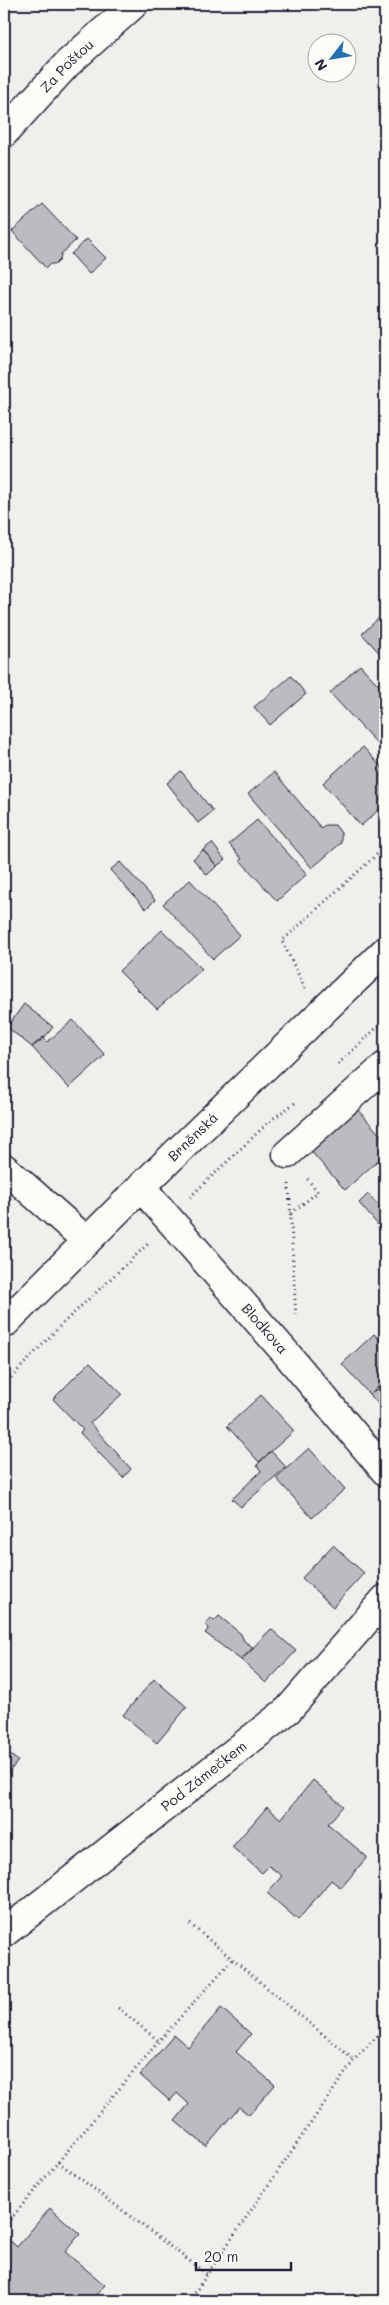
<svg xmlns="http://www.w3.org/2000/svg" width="389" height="2305" font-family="Mali,sans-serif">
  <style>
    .building { fill: #bcbcc0; stroke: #22223b }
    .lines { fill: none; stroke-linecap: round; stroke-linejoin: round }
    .minor-casing { stroke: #22223b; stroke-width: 31 }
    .path { stroke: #22223b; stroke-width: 3; stroke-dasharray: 1 4; stroke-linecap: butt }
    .minor { stroke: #fdfcf7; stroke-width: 28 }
    .labels { text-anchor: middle; stroke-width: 5; stroke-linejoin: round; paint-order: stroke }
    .street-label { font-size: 14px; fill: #22223b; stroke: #fdfcf7 }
  </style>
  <rect width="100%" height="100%" fill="#f0efec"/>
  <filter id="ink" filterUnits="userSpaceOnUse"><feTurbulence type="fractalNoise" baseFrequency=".02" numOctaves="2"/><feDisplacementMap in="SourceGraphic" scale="10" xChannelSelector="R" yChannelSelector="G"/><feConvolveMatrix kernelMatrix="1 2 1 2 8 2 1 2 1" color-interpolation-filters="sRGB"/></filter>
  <g filter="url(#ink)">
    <path class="building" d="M42,204L76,240L61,254L60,260L56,264H50L46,268L12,231Z
      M87,239L106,258L89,274L71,254Z
      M385,612V659L362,634Z
      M360,665L385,692V752L330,693Z
      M291,676L306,694L270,725L254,707Z
      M363,747L385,771V804L361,826L323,783Z
      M181,771L213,811L198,823L167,783Z
      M274,772L321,828L325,825H335L341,833V843L312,868L248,794Z
      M257,820L307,874L277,901L240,860L242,859L229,844Z
      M212,843L225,860L217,866L203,850Z
      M203,850L217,866L207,875L193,859Z
      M120,862L155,900L146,909L110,870Z
      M190,880L240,935L213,959L163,904Z
      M162,930L202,969L157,1009L119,971Z
      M24,1004L53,1027L44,1038L32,1047L7,1027Z
      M73,1020L105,1055L69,1088L32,1047L43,1037L47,1042Z
      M355,1107L385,1140V1154L345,1190L309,1149Z
      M368,1194L385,1212V1233L359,1203Z
      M374,1334L385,1346V1380L370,1395L342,1364Z
      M90,1362L122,1394L90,1423L131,1469L123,1478L80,1433L83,1430L53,1399Z
      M385,1381V1411L370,1395Z
      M261,1395L294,1431L259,1462L227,1426Z
      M309,1448L345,1489L312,1518L276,1478Z
      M271,1451L286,1467L241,1507L232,1499L261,1471L257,1465Z
      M333,1545L364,1573L333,1607L302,1578Z
      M219,1616L241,1634L244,1641L254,1648L241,1660L205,1633L209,1628L205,1625L211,1618L214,1621Z
      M271,1629L296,1651L266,1683L241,1660Z
      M154,1679L187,1707L157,1743L123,1715Z
      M4,1750L18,1761L4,1778Z
      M313,1780L343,1806L328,1824L367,1857L341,1888L331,1880L298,1920L267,1893L282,1876L269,1866L262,1873L232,1847L267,1807L281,1819Z
      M221,2008L251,2034L236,2052L275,2085L249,2115L239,2107L206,2146L175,2121L189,2104L177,2093L170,2101L140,2075L174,2035L188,2047Z
      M50,2208L80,2234L65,2252L105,2285L90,2301H16L6,2293L4,2296V2235L17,2247Z"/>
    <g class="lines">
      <g class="minor-casing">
        <g id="minor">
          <path id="s1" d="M4,133L67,64L134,4"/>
          <path d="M287,1154L385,1066"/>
          <path d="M4,1168L87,1241"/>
          <path id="s2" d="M141,1187L285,1352L385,1471"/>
          <path id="s3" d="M4,1324L141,1187L385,951"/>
          <path id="s4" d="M4,1933L288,1710L385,1599"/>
        </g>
      </g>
      <path class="path" d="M305,988L282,941L385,847
        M338,1064L385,1020
        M289,1184L296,1318
        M190,1197L271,1120L295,1103
        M291,1213L318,1192L305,1176
        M4,1385L62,1324L149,1243
        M190,1924L354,2060
        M118,2008L159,2041
        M58,2162L207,2274
        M4,2227L159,2041L232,1960
        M189,2301L354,2060L385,2028"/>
      <use href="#minor" class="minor"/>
    </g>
  </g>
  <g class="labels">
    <g class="street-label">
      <text dy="5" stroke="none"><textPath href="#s1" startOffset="92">Za Poštou</textPath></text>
      <text dy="5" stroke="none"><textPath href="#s3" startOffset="266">Brněnská</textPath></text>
      <text dy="5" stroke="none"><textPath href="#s2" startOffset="188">Blodkova</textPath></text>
      <text dy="5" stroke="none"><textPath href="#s4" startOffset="254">Pod Zámečkem</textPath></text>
    </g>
  </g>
  <rect width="389" height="2305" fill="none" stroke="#fdfcf7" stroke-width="20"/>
  <rect x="10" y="10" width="369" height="2285" fill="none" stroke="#22223b" stroke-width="2" filter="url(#ink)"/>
  <g transform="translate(332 58) rotate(239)"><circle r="24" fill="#fdfcf7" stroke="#a5a5ac"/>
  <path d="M0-4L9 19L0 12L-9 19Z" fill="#1f6fb2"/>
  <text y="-8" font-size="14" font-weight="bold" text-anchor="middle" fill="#22223b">N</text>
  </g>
  <path d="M196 2262v8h95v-8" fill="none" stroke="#22223b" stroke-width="2.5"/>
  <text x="204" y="2262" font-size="15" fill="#22223b" stroke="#fdfcf7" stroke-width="4" paint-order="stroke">20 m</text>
</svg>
